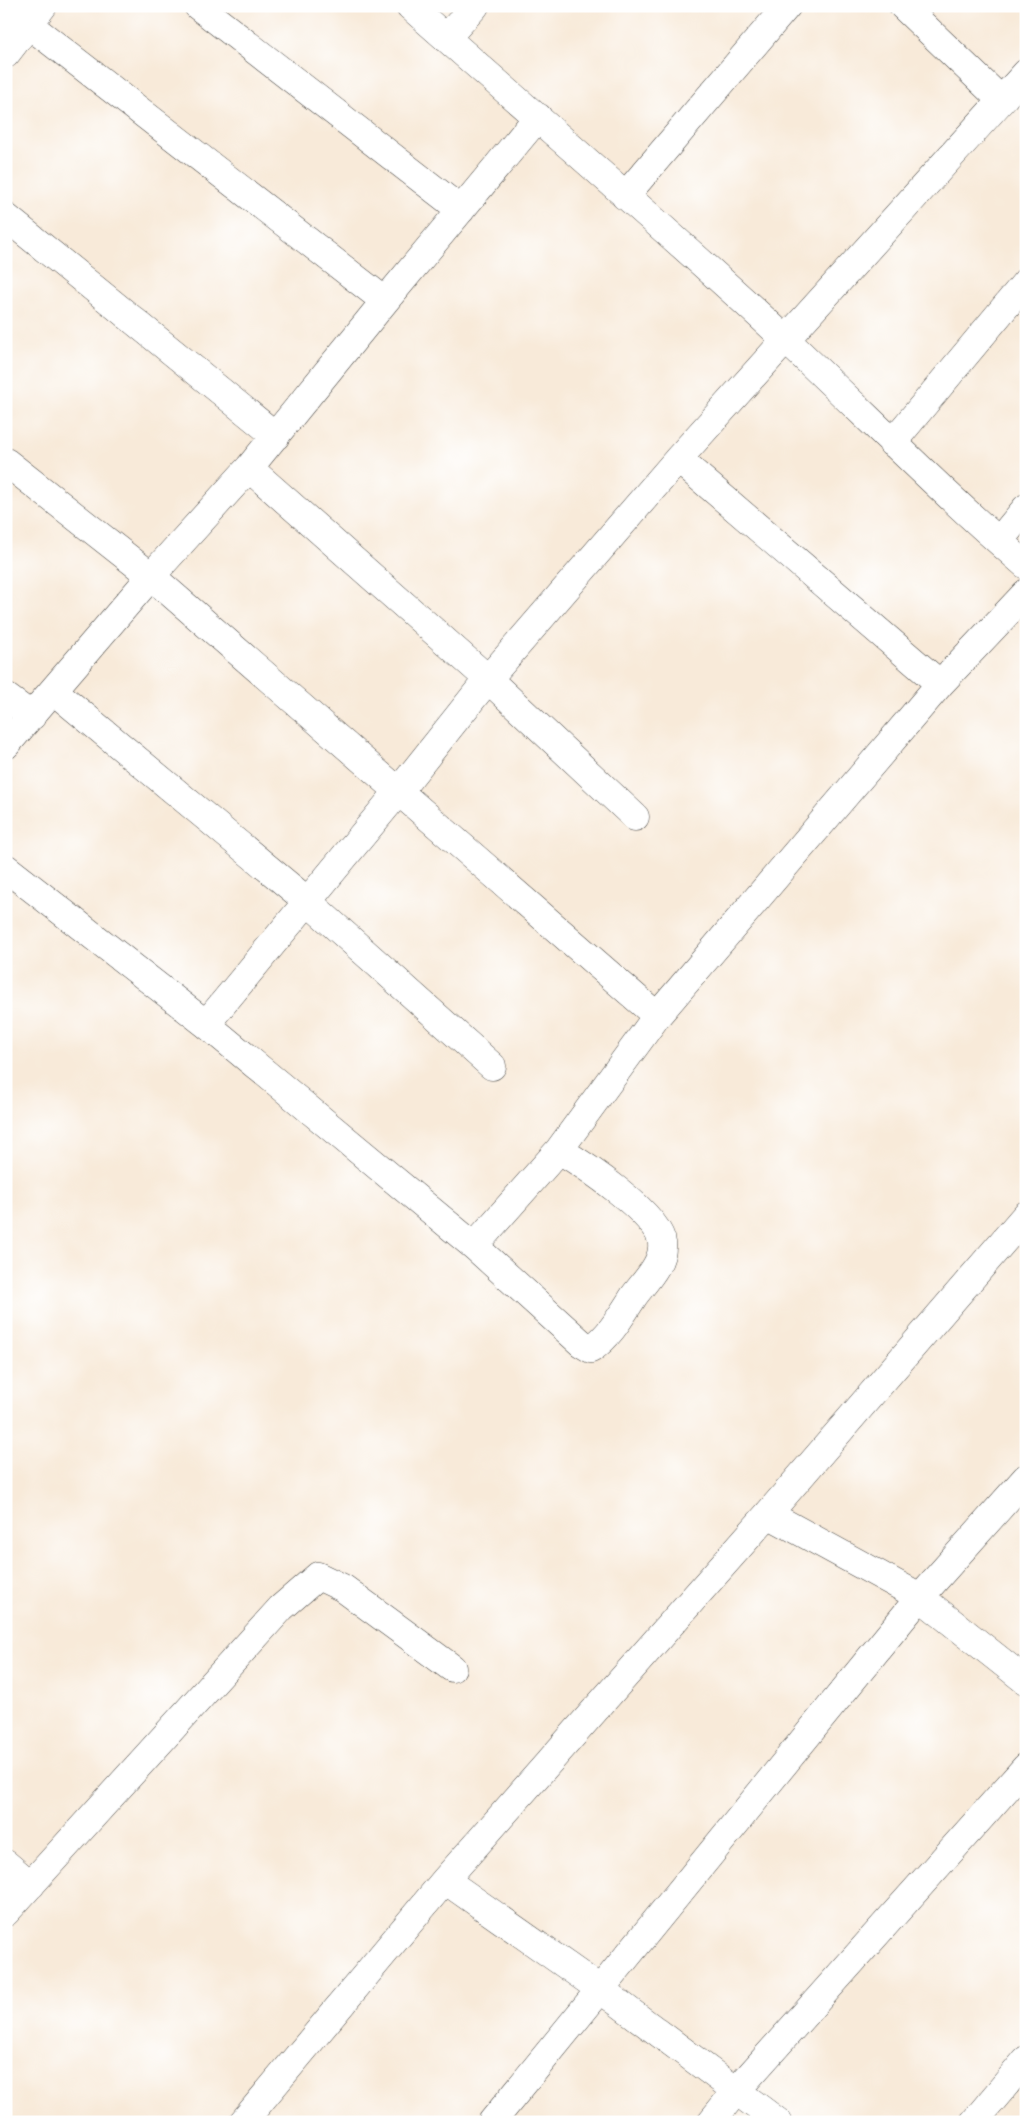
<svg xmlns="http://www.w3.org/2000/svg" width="1032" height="2128" font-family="Mali,sans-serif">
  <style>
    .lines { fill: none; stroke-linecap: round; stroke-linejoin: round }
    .minor-casing { stroke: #4a4845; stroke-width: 29 }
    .minor { stroke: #fff; stroke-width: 28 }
  </style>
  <rect width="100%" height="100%" fill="#fff"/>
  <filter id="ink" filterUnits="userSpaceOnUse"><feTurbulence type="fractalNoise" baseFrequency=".02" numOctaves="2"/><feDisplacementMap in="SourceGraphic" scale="10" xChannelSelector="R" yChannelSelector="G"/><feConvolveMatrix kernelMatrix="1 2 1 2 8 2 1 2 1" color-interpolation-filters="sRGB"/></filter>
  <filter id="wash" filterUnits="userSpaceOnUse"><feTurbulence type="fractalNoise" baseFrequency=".0096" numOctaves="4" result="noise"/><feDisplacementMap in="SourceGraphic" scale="20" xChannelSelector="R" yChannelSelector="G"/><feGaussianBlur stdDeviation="1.12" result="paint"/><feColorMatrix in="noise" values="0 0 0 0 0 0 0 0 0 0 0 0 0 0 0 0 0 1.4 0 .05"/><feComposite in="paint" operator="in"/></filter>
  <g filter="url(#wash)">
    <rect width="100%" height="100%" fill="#f8ead9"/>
  </g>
  <g filter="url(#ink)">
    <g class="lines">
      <g class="minor-casing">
        <path id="minor" d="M198,6L461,210
          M410,6C535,117 663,225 785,339C865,414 942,493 1026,565
          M903,6L1001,100
          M6,7L385,301
          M446,38L475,6
          M6,54L43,6
          M625,196L787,6
          M6,217L276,436
          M892,443L1026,282
          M678,459L940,684
          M6,462L151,576L657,1016
          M249,468L488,679L635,817
          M999,541L1026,508
          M54,691L306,900L492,1066
          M6,697L32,716
          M6,745L151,576L249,468L385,301L538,117
          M6,868L206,1024L474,1246L581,1343L591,1349C610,1336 621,1316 634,1296C645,1281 664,1263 662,1243C660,1215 583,1164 559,1150
          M206,1024L398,792L488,679L678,459L1026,73
          M474,1246L559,1150L657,1016L940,684L1026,593
          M768,1514L920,1597L1026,1681
          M6,1864L31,1885
          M445,1880L600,1989L778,2122
          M6,1912L281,1608L318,1576L343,1588L452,1668
          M243,2122L445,1880L768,1514L1026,1215
          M492,2122L920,1597L1026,1478
          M711,2122L736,2091L1026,1767
          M974,2122L1026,2060"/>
      </g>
      <use href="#minor" class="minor"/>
    </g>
  </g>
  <rect width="1032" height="2128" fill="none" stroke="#fff" stroke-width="25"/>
</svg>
